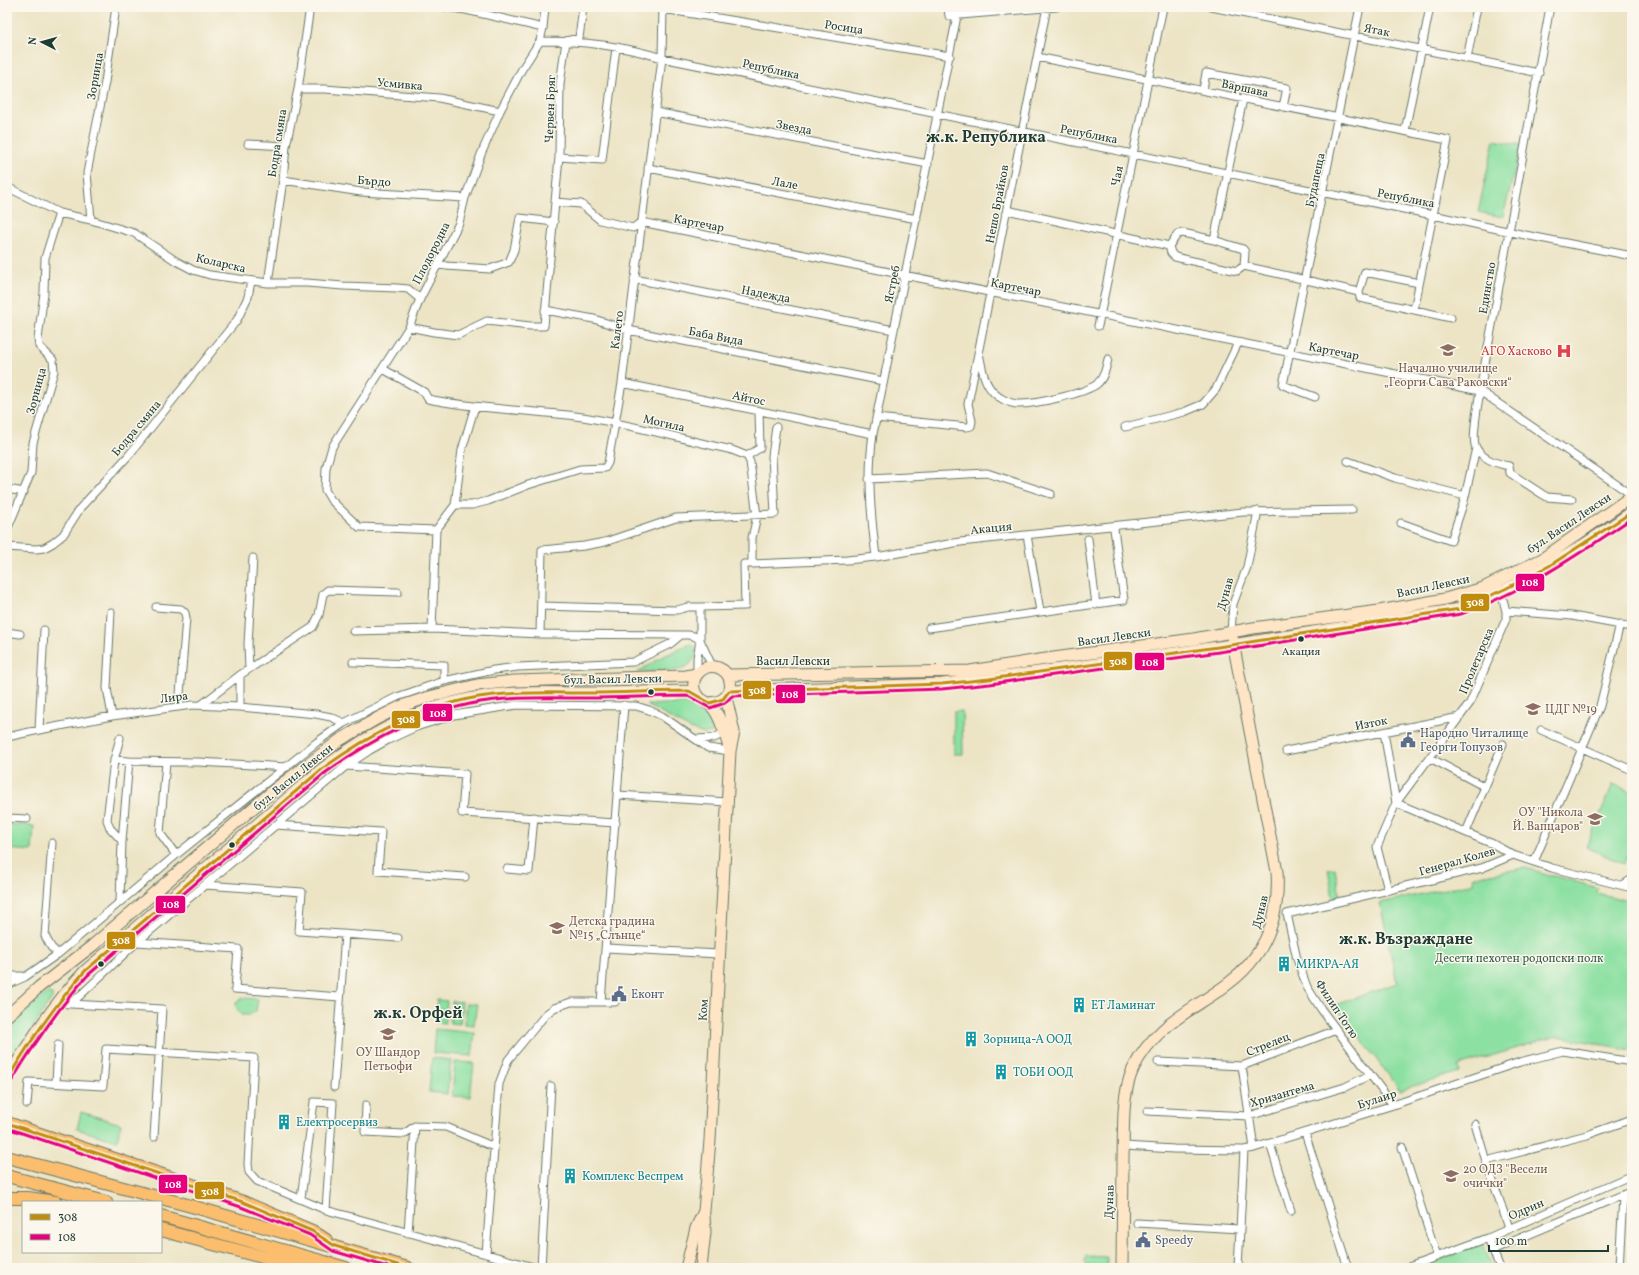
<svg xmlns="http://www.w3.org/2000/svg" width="1639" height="1275" font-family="Vollkorn,serif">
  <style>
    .green { fill: #8ce0a2; stroke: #568e6b }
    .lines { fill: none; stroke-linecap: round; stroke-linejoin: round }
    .street-casing { stroke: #677767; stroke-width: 9 }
    .secondary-casing { stroke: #677767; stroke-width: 13 }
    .primary-casing { stroke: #677767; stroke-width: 14 }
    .street { stroke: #fff; stroke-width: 7 }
    .secondary { stroke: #fde5c5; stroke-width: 11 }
    .primary { stroke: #fbbe6e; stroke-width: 12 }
    .bus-1-casing { stroke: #fbf7ec; stroke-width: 6 }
    .bus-2-casing { stroke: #fbf7ec; stroke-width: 6 }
    .bus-1 { stroke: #c18c0d; stroke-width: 3 }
    .bus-2 { stroke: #e5007d; stroke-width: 3 }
    .bus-dot { fill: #1f3d34; stroke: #fbf7ec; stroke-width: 1.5 }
    .labels { text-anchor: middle; stroke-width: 3; stroke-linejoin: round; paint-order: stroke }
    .bus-label { font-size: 11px; fill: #1f3d34; stroke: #fbf7ec }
    .street-label { font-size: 12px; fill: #1f3d34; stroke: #fbf7ec }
    .health-label { font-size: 12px; fill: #be3a42; stroke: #fbf7ec; text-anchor: end }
    .education-label { font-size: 12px; fill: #785e54; stroke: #fbf7ec; text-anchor: start }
    .service-label { font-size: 12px; fill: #4e5e75; stroke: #fbf7ec; text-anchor: start }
    .park-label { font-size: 12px; fill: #355e4a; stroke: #fbf7ec }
    .culture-label { font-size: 12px; fill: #0d838f; stroke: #fbf7ec; text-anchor: start }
    .district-label { font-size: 16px; font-weight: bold; fill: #1f3d34; stroke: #fbf7ec }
    .line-badge { stroke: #fbf7ec; stroke-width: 1.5 }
    .badge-label { font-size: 11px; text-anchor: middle; font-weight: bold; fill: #fff }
  </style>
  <rect width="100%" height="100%" fill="#fbf7ec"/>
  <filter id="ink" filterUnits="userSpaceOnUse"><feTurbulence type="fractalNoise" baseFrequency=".025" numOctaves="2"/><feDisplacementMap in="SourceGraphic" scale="8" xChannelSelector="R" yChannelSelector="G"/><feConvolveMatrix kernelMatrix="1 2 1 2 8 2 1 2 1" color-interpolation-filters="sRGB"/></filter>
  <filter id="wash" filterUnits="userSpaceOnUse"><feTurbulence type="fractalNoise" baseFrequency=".012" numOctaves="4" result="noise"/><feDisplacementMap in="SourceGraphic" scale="16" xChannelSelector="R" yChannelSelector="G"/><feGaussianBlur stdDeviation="0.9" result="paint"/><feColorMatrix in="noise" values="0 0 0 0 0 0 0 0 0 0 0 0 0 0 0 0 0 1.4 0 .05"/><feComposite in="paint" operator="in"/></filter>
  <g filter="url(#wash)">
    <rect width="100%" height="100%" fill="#ece4c5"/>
    <path class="green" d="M1494,140L1521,145L1503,217L1478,212Z
      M690,644L694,646L696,656L690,664L680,670L638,672L660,658Z
      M686,703L697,712L714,721L713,733L704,734L690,729L647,705Z
      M962,711L963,754H954V712Z
      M1613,784L1632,792V844L1624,864L1586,847Z
      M7,824L34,826L32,851L7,849Z
      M1335,868L1340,896L1333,898L1328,869Z
      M1525,868L1598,888L1597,893L1632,902V1050L1557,1036L1458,1066L1459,1072L1400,1090L1335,1005L1397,983L1380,903L1474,883L1473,877Z
      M48,992L53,996L7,1070V1027Z
      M243,998L258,999L256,1011L249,1015H241L236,1007V1003Z
      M437,1000L447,1001L445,1023L435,1022Z
      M452,1001L462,1002L460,1024L450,1023Z
      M466,1003L477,1004L474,1025L464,1024Z
      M435,1029L475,1033L472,1056L433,1053Z
      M432,1058L451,1060L447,1094L429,1092Z
      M455,1062L474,1063L470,1097L452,1096Z
      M81,1112L121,1124L117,1141L77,1129Z
      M1483,1243L1492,1268H1419Z
      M1086,1256L1107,1257V1268H1102V1266H1086L1084,1261Z"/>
  </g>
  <g filter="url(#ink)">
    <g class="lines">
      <g class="street-casing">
        <path id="street" d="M445,7L466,10L543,28
          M948,7L949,16L1057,7
          M1211,7L1539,73
          M1550,7L1480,391C1478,404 1472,434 1475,445C1479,458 1497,464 1509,466L1510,473L1542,494L1547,497L1572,499
          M663,9L950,56
          M540,41C580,41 624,46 662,58L1433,215L1525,235L1632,256
          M1037,57L1448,140L1414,310
          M1467,59L1477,7
          M298,89H325L439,98L500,111
          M1203,90L1206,73L1287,88L1283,107
          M1235,97L1239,79
          M655,112L928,164
          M1405,131L1430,7
          M248,144L286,146
          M559,157L602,160L616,48
          M648,168L917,219
          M283,180L361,192L465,198
          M7,187L59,213L91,220L134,233L176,261L193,270L210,275L268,283H307L343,286L397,288L408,289L420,299
          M555,202L581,204L600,220L633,228L641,222L1480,391L1632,495
          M1007,210L1169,246L1171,253L1175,257L1237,271L1244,266
          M91,220L87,173L105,82L116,7
          M1214,240L1243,99
          M1169,246L1178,234L1183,233L1214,240L1243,249L1245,252L1244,266L1359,292
          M438,264L446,266L490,269L509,262L514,250L520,218L554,222
          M634,279L894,330
          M268,283L283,180L286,146L298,89L310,7
          M1419,283L1365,272L1359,292L1360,298L1451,318
          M545,310L594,319L628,330L883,381
          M1098,326L1163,7
          M409,327L434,332L458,335L487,321L530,326H544L559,157L560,84L566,41L579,38L583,7
          M979,353C982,367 983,382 994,393C999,398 1009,403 1016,404C1032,405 1084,394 1097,384C1104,378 1106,368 1108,359
          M383,369L424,392L428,399C476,409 526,410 575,416C629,423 680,439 732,450L747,456L750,462L757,516L752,538V564H744L745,606L700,607
          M622,383L873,434
          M1315,397L1283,385L1360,7
          M876,418L967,427L971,426L972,421L968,404L1047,7
          M1125,427L1184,412L1203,404L1216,389L1238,343
          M747,456L760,448L759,411
          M1348,461L1395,478L1465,496
          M869,479L987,473L1051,494
          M7,489L24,492
          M455,505L462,450L475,406
          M1401,523L1451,541L1464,501L1476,448
          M7,530L31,473L33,443L54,371L53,360L39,346L38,339L44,293L45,258L59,213
          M436,530L455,505H472L488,501L528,485L580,469L605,468L608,463L622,383L662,58L663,7
          M1027,535L1040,611
          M1088,539L1096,605
          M7,547L36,549L44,548L53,543L63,535L81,507L129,455L237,320L248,297L251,281
          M876,557C871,516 867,476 873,434L957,16
          M752,564L847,560L876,557L960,542L1243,512L1352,510
          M541,606L677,610L688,607H700V640L697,658V674
          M156,607L181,609L185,613L186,618L179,707
          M1506,611L1572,616L1632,627
          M111,612L107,688L112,716
          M929,628L1124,600L1114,529L1115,526
          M432,629L436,530L359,527L331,500L325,490L326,468L332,447L409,327L420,299L459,223L465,198L482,152L500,111L522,69L540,41L543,28L545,7
          M353,631L432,629L540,634L681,635
          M7,632L20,634
          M1231,632L1233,604L1247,567L1258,511
          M540,634L542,550L584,546L605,542L676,518L775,514L772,456L776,427
          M353,662L444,665V681
          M249,669L248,644L253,558
          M201,705L240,675L313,627L319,615L323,594L328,590L398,592
          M1631,705H1632
          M240,707V675
          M39,730L44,630
          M1541,730L1632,770
          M1384,732L1396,803L1493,844L1513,855
          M7,737L39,730L112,716L192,705L240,707L316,714L331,717L344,723
          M120,738L114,760L107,820L110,828L122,841
          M697,739L714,738L724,733
          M1286,751L1460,717
          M1430,758L1485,787
          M114,760L129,761L122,841L120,901
          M129,761L198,762L287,767
          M166,762L160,833L176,855
          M346,766L465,774L462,813L616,823
          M618,795L727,802
          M7,818L27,819
          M275,825L381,832L378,871L465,877
          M1466,832L1503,744
          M52,843L45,936L51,947L58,954
          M1534,862L1600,706L1620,624
          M507,869L529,871L534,817
          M205,885L302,892L299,931L398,938
          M1623,885L1632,879
          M1388,890L1377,847L1396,803L1470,703L1506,619V611L1500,588
          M137,942L238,949L235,989L340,997
          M606,948L719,954
          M7,976H22
          M7,985L25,977L58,954L176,855L317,742L344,723L397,697L444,681L494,670L518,667L633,662L670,644L681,635H688L694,636L700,640L712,666
          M601,1002L624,705
          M56,1003L71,1004L137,942L346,766L370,750L388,740L416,727L454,715L517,705L636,706L649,710L662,716L708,748L730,751
          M71,1004L162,1009L154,1137
          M1158,1062L1242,1066L1336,1030
          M1242,1066L1254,1148
          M56,1083L58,1045
          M334,1087L345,934
          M27,1104L29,1082L103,1086L106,1049L254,1058L248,1164L249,1172L257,1181L326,1210L537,1268
          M366,1105L365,1132L404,1134L415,1126L446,1127L494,1147
          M1393,1105L1321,1009L1307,987L1297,959L1287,914L1482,868L1513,855L1552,868L1632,888
          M1147,1111L1249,1116L1345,1087L1370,1075
          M1475,1124L1486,1161L1509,1228
          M1305,1133L1348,1268
          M1270,1144L1291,1211
          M1124,1146L1174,1149L1244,1150L1254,1148L1390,1106L1520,1062L1563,1051L1632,1062
          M1402,1147L1437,1257
          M1486,1161L1587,1135L1632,1119
          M301,1198L314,1102L333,1103L326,1210
          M1137,1223L1239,1229
          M408,1233L415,1126
          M1488,1238L1500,1268
          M1492,1250L1632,1191
          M486,1254L499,1084L508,1060L546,1014L554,1008L571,1002H615
          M541,1268L551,1086
          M1238,1268L1244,1150
          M1406,1268L1488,1238L1632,1175
          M1619,1268L1623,1196"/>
      </g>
      <g class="secondary-casing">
        <path id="secondary" d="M728,675L970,671L1039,660L1194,639L1253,628L1379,611L1445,599L1483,588L1542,559L1632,496
          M729,691L942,684L989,679L1218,647L1460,609C1522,586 1578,550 1632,512
          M710,703C715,702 720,702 724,698C735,690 731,673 719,668C705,662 689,676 695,692C698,700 708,701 713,708C722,719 725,736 730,750
          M7,1016L39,987L92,946L274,790L340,740L378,718L402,706L429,697L477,685L514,681L685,676L697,674
          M7,1080C30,1039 53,1005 85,971L322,769C371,731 429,703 492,695C524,691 557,693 589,693C623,693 656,691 689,691L695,692
          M686,1268L696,1228L704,1211L710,1140L730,751L734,732L726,697
          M701,1268L705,1232L704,1215
          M1122,1268C1122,1232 1123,1195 1123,1159C1124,1130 1121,1096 1133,1069C1155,1024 1192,1011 1229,983C1266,955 1280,917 1277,872L1232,637"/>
      </g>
      <g class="primary-casing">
        <path id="primary" d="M7,1123L243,1202L312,1231L326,1240
          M7,1157L191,1206L408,1268
          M7,1176L106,1202
          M7,1198H28L56,1202
          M161,1216L346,1268
          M161,1230L266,1258L304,1263"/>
      </g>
      <use href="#street" class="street"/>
      <use href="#secondary" class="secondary"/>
      <use href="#primary" class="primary"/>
      <g class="bus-1-casing">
        <path id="bus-1" d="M7,1080C30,1041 55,1005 85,971L322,769C366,737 414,710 468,699C508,691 549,693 589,693C622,693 656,691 689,691L710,703L723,699L729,691L942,684L989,679L1218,647L1460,609L1505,589L1549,566L1632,512
          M7,1123L243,1202L312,1231L335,1246L408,1268"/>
      </g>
      <g class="bus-2-casing">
        <path id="bus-2" d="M11,1082C34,1044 58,1008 88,975L325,773C369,741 416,715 470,704C509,696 548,698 588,698C621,698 655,696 688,696L710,708L725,703L732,696L942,689L990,684L1219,652L1461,614C1523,592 1578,555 1632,518
          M7,1128L241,1207L310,1235L333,1251L391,1268"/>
      </g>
      <use href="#bus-1" class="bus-1"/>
      <use href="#bus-2" class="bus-2"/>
    </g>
  </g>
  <defs>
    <g id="school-bare" transform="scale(1.2)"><path d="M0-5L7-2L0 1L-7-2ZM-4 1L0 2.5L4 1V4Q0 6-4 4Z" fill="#8d6e63" stroke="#fbf7ec" stroke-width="2.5" paint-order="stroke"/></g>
    <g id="hospital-bare" transform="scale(1.2)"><path d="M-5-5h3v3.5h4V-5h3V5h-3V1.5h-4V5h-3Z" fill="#e0444e" stroke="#fbf7ec" stroke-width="2.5" paint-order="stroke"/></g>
    <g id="civic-bare" transform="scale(1.2)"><path d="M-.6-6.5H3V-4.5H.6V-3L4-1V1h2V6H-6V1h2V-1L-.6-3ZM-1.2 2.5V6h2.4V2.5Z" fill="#5c6f8a" stroke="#fbf7ec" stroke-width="2.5" paint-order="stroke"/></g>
    <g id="building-bare" transform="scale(1.2)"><path d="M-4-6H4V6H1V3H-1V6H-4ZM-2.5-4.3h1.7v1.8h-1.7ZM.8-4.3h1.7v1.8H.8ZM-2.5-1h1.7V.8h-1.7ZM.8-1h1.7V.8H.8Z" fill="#0f9aa8" stroke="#fbf7ec" stroke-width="2.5" paint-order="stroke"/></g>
  </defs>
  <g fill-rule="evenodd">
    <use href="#school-bare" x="1448" y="350"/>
    <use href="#hospital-bare" x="1564" y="351"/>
    <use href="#school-bare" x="1533" y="709"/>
    <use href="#civic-bare" x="1408" y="740"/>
    <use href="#school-bare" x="1595" y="819"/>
    <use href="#school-bare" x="557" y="928"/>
    <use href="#building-bare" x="1284" y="964"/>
    <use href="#civic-bare" x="619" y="994"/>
    <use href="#building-bare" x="1079" y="1005"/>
    <use href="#school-bare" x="388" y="1034"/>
    <use href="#building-bare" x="971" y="1039"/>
    <use href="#building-bare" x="1001" y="1072"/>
    <use href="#building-bare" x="284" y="1122"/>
    <use href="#building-bare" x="570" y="1176"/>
    <use href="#school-bare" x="1451" y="1176"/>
    <use href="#civic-bare" x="1143" y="1240"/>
  </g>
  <g class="bus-dot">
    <circle cx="1301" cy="639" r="3.5"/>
    <circle cx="651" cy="692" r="3.5"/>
    <circle cx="232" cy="845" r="3.5"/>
    <circle cx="101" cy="964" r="3.5"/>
  </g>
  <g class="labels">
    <g class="bus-label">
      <text x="1301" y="655">Акация</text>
    </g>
    <g class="street-label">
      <text transform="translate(844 27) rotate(9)" y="4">Росица</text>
      <text transform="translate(1377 30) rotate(11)" y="4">Ятак</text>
      <text transform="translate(771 69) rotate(12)" y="4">Република</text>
      <text transform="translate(95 76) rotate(-80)" y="4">Зорница</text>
      <text transform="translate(400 84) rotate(5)" y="4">Усмивка</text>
      <text transform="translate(1245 88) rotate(12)" y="4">Варшава</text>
      <text transform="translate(550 109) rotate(-88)" y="4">Червен Бряг</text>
      <text transform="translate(794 127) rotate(11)" y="4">Звезда</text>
      <text transform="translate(1089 134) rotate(11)" y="4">Република</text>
      <text transform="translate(277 143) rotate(-81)" y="4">Бодра смяна</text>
      <text transform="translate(1117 176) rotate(-78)" y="4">Чая</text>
      <text transform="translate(1315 180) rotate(-78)" y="4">Будапеща</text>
      <text transform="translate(374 181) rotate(4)" y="4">Бърдо</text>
      <text transform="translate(785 183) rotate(11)" y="4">Лале</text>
      <text transform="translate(1406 198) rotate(11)" y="4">Република</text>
      <text transform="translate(997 204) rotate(-79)" y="4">Нешо Брайков</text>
      <text transform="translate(699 223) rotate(11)" y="4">Картечар</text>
      <text transform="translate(431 253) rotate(-63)" y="4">Плодородна</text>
      <text transform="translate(221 263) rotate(13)" y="4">Коларска</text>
      <text transform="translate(892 284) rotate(-78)" y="4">Ястреб</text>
      <text transform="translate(1016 287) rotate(11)" y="4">Картечар</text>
      <text transform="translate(1487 288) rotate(-80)" y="4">Единство</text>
      <text transform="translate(766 294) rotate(11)" y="4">Надежда</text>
      <text transform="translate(617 330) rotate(-83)" y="4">Калето</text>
      <text transform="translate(716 336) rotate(11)" y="4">Баба Вида</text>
      <text transform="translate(1334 351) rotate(11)" y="4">Картечар</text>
      <text transform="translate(36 391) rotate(-75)" y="4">Зорница</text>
      <text transform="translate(749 398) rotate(12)" y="4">Айтос</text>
      <text transform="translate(664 423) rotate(13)" y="4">Могила</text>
      <text transform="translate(136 428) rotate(-50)" y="4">Бодра смяна</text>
      <text transform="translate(1569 523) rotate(-34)" y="4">бул. Васил Левски</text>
      <text transform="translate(991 528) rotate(-6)" y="4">Акация</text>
      <text transform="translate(1433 586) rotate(-12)" y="4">Васил Левски</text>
      <text transform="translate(1225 594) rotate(-75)" y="4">Дунав</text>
      <text transform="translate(1114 637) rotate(-8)" y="4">Васил Левски</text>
      <text x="793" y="665">Васил Левски</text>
      <text transform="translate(1476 661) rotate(-67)" y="4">Пролетарска</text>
      <text transform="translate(613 679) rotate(-1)" y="4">бул. Васил Левски</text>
      <text transform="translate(174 697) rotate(-7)" y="4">Лира</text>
      <text transform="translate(1371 723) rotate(-11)" y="4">Изток</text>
      <text transform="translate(293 777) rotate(-39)" y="4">бул. Васил Левски</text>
      <text transform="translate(1457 861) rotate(-16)" y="4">Генерал Колев</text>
      <text transform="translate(1260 912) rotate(-76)" y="4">Дунав</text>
      <text transform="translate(1337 1009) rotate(56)" y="4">Филип Тотю</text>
      <text transform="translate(703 1010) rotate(-87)" y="4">Ком</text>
      <text transform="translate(1268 1044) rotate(-22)" y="4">Стрелец</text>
      <text transform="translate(1282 1094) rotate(-16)" y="4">Хризантема</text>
      <text transform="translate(1377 1099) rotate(-18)" y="4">Булаир</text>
      <text transform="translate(1109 1202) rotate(-88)" y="4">Дунав</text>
      <text transform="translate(1526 1209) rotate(-23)" y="4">Одрин</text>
    </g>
    <g class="health-label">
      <text x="1552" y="355">АГО Хасково</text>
    </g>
    <g class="education-label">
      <text x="1448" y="372" text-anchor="middle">Начално училище<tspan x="1448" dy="14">„Георги Сава Раковски“</tspan></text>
      <text x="1545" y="713">ЦДГ №19</text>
      <text x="1583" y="816" text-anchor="end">ОУ "Никола<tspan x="1583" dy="14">Й. Вапцаров"</tspan></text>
      <text x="569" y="925">Детска градина<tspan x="569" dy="14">№15 „Слънце“</tspan></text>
      <text x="388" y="1056" text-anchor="middle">ОУ Шандор<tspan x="388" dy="14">Петьофи</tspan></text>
      <text x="1463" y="1173">20 ОДЗ "Весели<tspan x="1463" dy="14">очички"</tspan></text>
    </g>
    <g class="service-label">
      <text x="1420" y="737">Народно Читалище<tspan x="1420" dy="14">Георги Топузов</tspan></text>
      <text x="631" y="998">Еконт</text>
      <text x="1155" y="1244">Speedy</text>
    </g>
    <g class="park-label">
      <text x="1519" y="962">Десети пехотен родопски полк</text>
    </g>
    <g class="culture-label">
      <text x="1296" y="968">МИКРА-АЯ</text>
      <text x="1091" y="1009">ЕТ Ламинат</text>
      <text x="983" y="1043">Зорница-А ООД</text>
      <text x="1013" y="1076">ТОБИ ООД</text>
      <text x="296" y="1126">Електросервиз</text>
      <text x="582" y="1180">Комплекс Веспрем</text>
    </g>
    <g class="district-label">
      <text x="986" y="142">ж.к. Република</text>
      <text x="1406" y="944">ж.к. Възраждане</text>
      <text x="418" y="1018">ж.к. Орфей</text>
    </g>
  </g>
  <g class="line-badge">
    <rect x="1515" y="573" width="30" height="19" rx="4" fill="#e5007d"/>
    <rect x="1460" y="593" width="30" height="19" rx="4" fill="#c18c0d"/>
    <rect x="1103" y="651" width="30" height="20" rx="4" fill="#c18c0d"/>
    <rect x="1134" y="652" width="31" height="19" rx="4" fill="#e5007d"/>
    <rect x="742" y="680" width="30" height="20" rx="4" fill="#c18c0d"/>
    <rect x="775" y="684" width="31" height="20" rx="4" fill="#e5007d"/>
    <rect x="422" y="703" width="31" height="19" rx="4" fill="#e5007d"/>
    <rect x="391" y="710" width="30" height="19" rx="4" fill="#c18c0d"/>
    <rect x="155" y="895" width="31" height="19" rx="4" fill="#e5007d"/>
    <rect x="106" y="931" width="30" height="19" rx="4" fill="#c18c0d"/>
    <rect x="158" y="1174" width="30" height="20" rx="4" fill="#e5007d"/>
    <rect x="194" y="1181" width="31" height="19" rx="4" fill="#c18c0d"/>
  </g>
  <g class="badge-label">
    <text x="1530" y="586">108</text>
    <text x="1475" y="606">308</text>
    <text x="1118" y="665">308</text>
    <text x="1150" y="666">108</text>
    <text x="757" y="694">308</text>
    <text x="790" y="698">108</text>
    <text x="438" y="717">108</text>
    <text x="406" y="723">308</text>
    <text x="171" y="908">108</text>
    <text x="121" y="944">308</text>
    <text x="173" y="1188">108</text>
    <text x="210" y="1195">308</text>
  </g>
  <rect width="1639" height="1275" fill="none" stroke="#fbf7ec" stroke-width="24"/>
  <rect x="22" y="1201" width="140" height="52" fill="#fbf7ec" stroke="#a3ada2"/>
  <rect x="30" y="1214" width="20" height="6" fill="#c18c0d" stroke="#a3ada2"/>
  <text x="58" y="1221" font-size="12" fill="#1f3d34">308</text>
  <rect x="30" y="1234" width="20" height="6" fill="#e5007d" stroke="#a3ada2"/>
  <text x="58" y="1241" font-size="12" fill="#1f3d34">108</text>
  <g transform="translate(42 42) rotate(276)" stroke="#fbf7ec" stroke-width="3" paint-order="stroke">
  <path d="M0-3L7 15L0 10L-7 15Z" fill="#1f3d34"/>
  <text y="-6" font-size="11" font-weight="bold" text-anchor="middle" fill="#1f3d34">N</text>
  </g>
  <path d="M1489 1245v6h119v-6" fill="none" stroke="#1f3d34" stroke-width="2"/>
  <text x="1495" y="1245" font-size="12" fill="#1f3d34" stroke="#fbf7ec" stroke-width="3" paint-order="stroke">100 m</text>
</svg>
